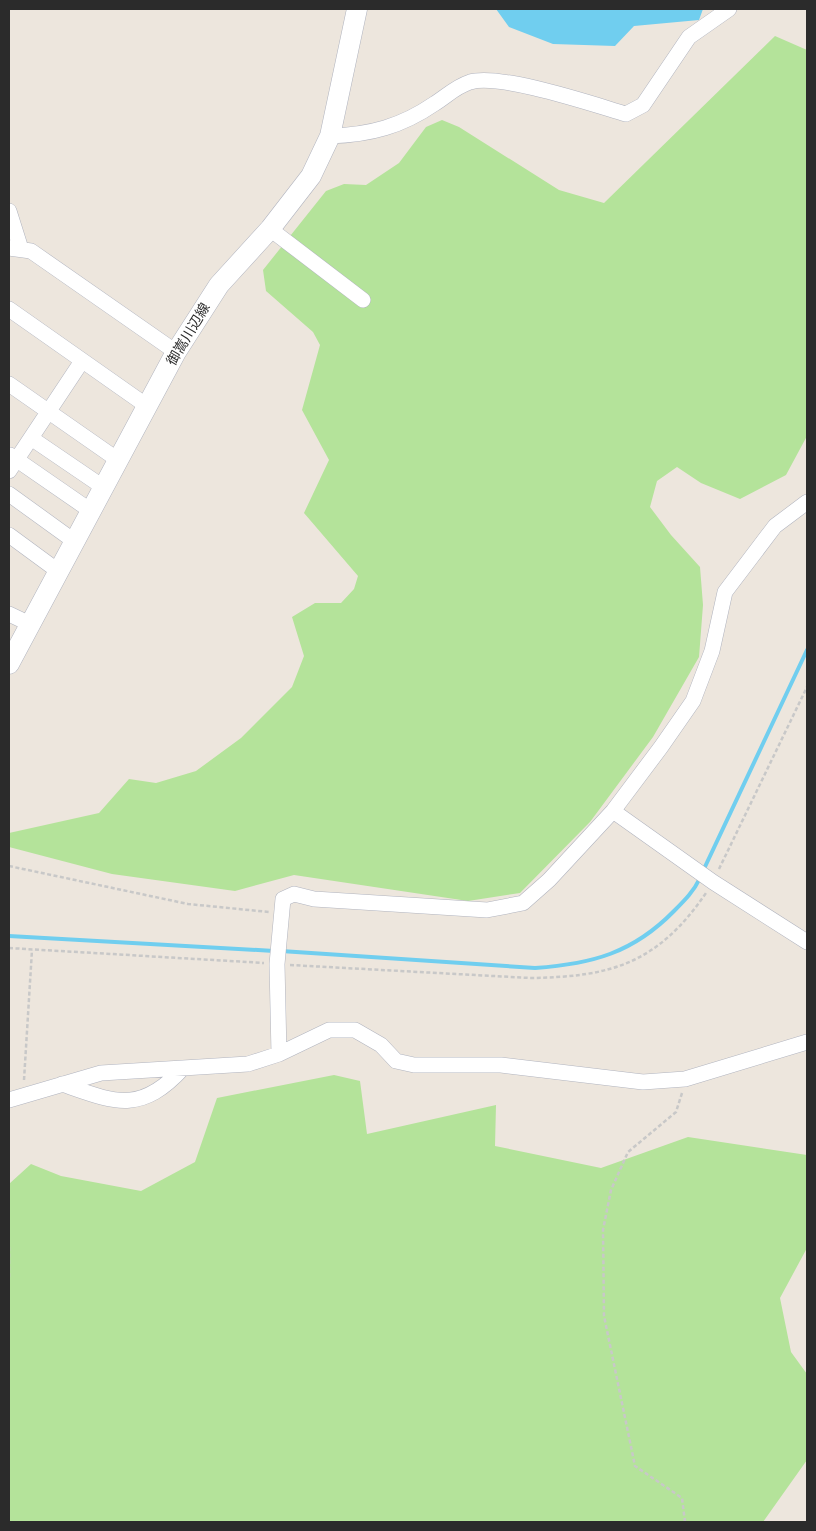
<svg xmlns="http://www.w3.org/2000/svg" width="816" height="1531" font-family="'Alegreya Sans','Noto Sans JP',sans-serif">
  <style>
    .green { fill: #b4e39a }
    .water { fill: #70ceef }
    .lines { fill: none; stroke-linecap: round; stroke-linejoin: round }
    .stream { stroke: #70ceef; stroke-width: 4 }
    .street-casing { stroke: #b1b4bf; stroke-width: 16 }
    .secondary-casing { stroke: #b1b4bf; stroke-width: 21 }
    .path { stroke: #c8c8c8; stroke-width: 2.5; stroke-dasharray: 4 2.5; stroke-linecap: butt }
    .street { stroke: #fff; stroke-width: 15 }
    .secondary { stroke: #fff; stroke-width: 20 }
    .labels { text-anchor: middle; stroke-width: 4; stroke-linejoin: round; paint-order: stroke }
    .street-label { font-size: 14px; fill: #2b2b2b; stroke: #fff }
  </style>
  <rect width="100%" height="100%" fill="#ede6dd"/>
  <path class="green" d="M775,36L807,50V436L786,475L740,499L701,483L677,467L657,481L650,507L671,535L700,567L703,605L699,657L653,737L590,822L520,893L468,901L294,875L235,891L112,874L9,847V833L99,813L129,779L156,783L196,771L241,738L292,687L304,656L292,617L315,603H341L354,589L358,576L304,513L329,460L302,410L320,345L313,332L266,291L263,270L326,191L344,184L366,185L399,163L426,127L442,120L459,127L559,190L604,203Z
    M334,1075L360,1081L367,1134L496,1105L495,1146L601,1168L688,1137L807,1155V1248L780,1298L791,1352L807,1374V1460L763,1522H9V1184L31,1164L61,1176L141,1191L195,1162L217,1098Z"/>
  <path class="water" d="M496,9H703L699,20L634,26L615,46L553,44L509,27Z"/>
  <g class="lines">
    <path class="stream" d="M703,871L807,650
      M9,936L274,951
      M281,951L535,968C592,964 633,953 674,911C685,900 694,891 700,878"/>
    <g class="street-casing">
      <path id="street" d="M330,136C370,135 402,126 434,104C447,96 455,87 470,82C500,73 592,104 626,114L643,105L689,37L729,9
        M9,211L21,249
        M270,229L363,300
        M9,248L31,251L176,352
        M9,309L147,406
        M9,384L118,460
        M31,438L103,487
        M10,455L91,511
        M9,471L82,361
        M9,494L74,541
        M9,535L58,571
        M9,614L30,624
        M613,811L713,882L807,942
        M279,1054L277,964L283,899L294,894L314,899L487,910L523,903L549,880L613,811L661,747L693,701L712,651L725,592L775,526L807,502
        M62,1084C114,1102 140,1115 183,1068
        M9,1100L101,1073L248,1064L279,1054L329,1030H355L381,1045L396,1061L414,1065H501L643,1082L685,1079L807,1042"/>
    </g>
    <g class="secondary-casing">
      <path id="secondary" d="M9,664L176,352L219,285L270,229L311,176L330,136L357,9"/>
    </g>
    <path class="path" d="M9,866L188,904L269,912
      M719,869L807,687
      M9,948L264,963
      M290,965L530,978C612,977 658,963 706,893
      M24,1080L32,950
      M682,1093L676,1112L628,1152L611,1190L603,1230L604,1316L635,1466L682,1498L685,1522
      M9,1247V1277"/>
    <use href="#street" class="street"/>
    <use href="#secondary" class="secondary"/>
  </g>
  <g class="labels">
    <g class="street-label">
      <text transform="translate(188 334) rotate(-59)" y="5">御嵩川辺線</text>
    </g>
  </g>
  <rect width="816" height="1531" fill="none" stroke="#2b2b2b" stroke-width="20"/>
</svg>
